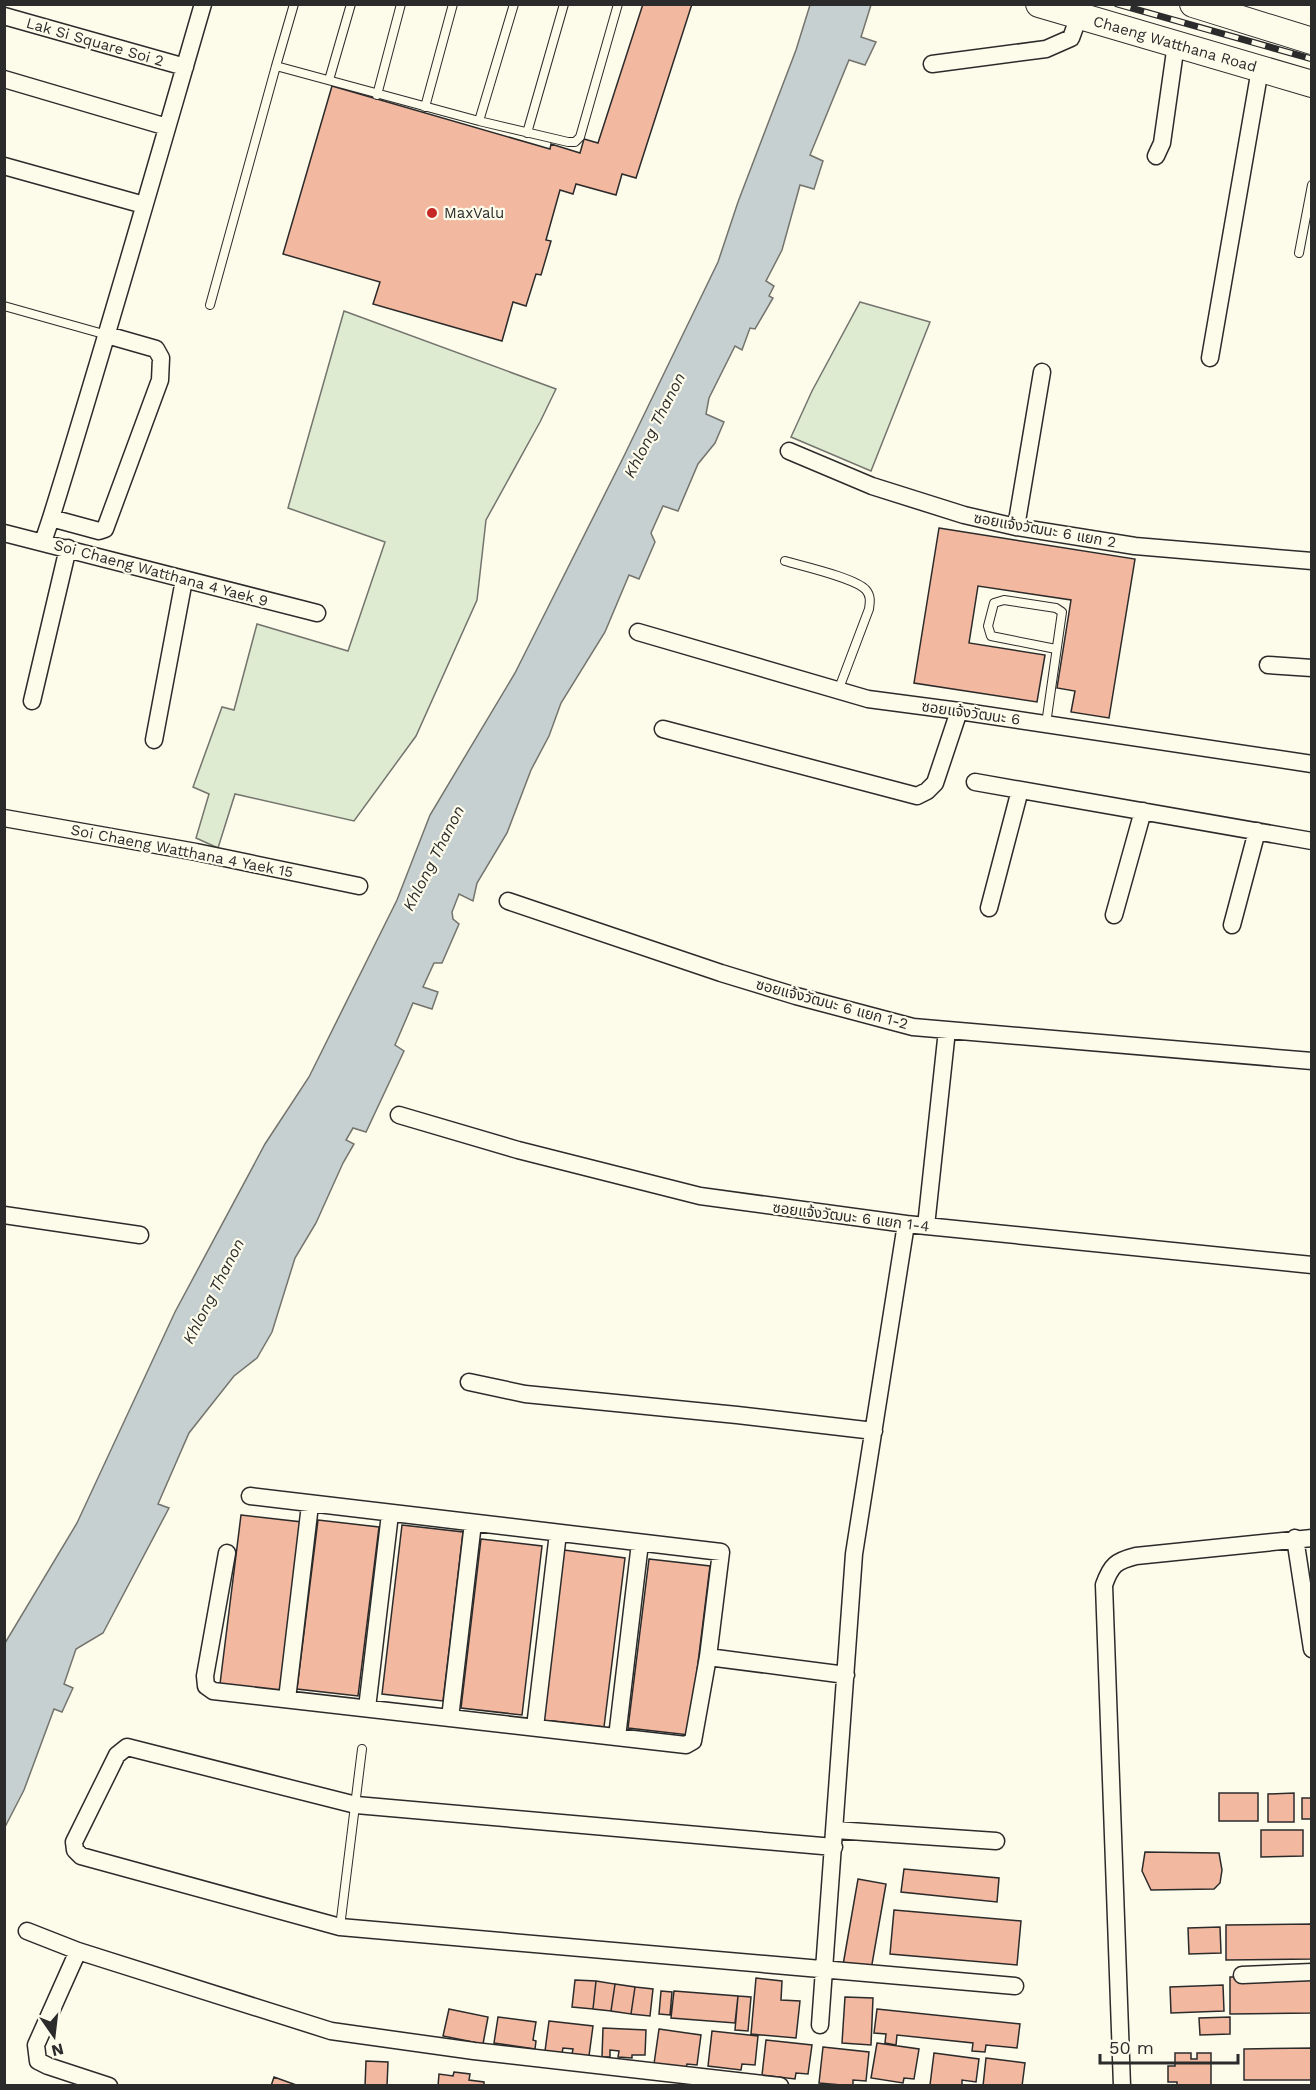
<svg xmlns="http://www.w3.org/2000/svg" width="1316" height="2090" font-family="'Work Sans','Noto Sans Thai',sans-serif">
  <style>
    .green { fill: #deebd1; stroke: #74746e; stroke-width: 1.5 }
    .water { fill: #c7d0d0; stroke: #74746e; stroke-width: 1.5 }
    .building { fill: #f2b8a0; stroke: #2b2b2b; stroke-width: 1.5 }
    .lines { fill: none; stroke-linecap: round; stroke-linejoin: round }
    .lane-casing { stroke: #2b2b2b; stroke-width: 10 }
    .street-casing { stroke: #2b2b2b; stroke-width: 19 }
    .primary-casing { stroke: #2b2b2b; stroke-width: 28 }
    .lane { stroke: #fdfbea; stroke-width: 8 }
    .street { stroke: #fdfbea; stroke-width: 16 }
    .primary { stroke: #fdfbea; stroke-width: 26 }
    .rail-casing { stroke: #2b2b2b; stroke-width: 7 }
    .rail { stroke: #fdfbea; stroke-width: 4.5; stroke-dasharray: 14; stroke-linecap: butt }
    .poi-dot { fill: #c62828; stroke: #fdfbea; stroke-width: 2 }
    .labels { text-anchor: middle; stroke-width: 4.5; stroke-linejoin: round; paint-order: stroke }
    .street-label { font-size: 15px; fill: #2b2b2b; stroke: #fdfbea }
    .poi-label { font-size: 15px; fill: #2b2b2b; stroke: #fdfbea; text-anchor: start }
    .water-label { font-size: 16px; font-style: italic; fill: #2b2b2b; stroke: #fdfbea }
  </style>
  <rect width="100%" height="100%" fill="#fdfbea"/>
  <path class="green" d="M860,302L930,322L871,471L791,437L812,391Z
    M344,311L556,389L540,422L486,520L477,600L416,736L354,821L235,794L218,848L196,838L209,794L193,787L222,707L234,710L257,624L348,651L385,542L288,508Z"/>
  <path class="water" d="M810,5H871L861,37L876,42L865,65L849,60L810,155L823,161L814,189L800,185L782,250L766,281L774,286L769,296L773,298L755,329L750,328L742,350L735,346L709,398L706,414L724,422L715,443L698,464L678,511L663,506L651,533L655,542L639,579L629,575L605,632L561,703L549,736L531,770L507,833L477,883L473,901L459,894L452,912L453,919L459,924L442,963H434L423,987L438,992L432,1009L413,1003L395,1045L404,1051L366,1132L353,1128L346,1140L354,1144L343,1163L316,1223L295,1258L272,1332L257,1358L234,1376L189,1433L158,1504L169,1508L103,1633L76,1649L64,1684L73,1688L62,1712L54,1709L24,1790L5,1827V1643L77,1523L175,1312L265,1144L309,1077L397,900L430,815L515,673L624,456L718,262L738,202L796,50Z"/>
  <path class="building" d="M643,4H692L636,178L622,174L616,195L576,184L573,194L560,190L546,240L551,241L541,275L536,274L526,306L513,302L502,341L373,304L380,282L283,254L332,86L550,149L551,144L580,153L584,139L598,143Z
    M939,528L1135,559L1109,718L1071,712L1075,691L1057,688L1071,600L978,586L969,643L1045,655L1037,702L914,683Z
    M241,1515L302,1522L281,1691L220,1684Z
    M318,1520L379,1527L358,1696L297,1689Z
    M402,1525L463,1532L443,1701L382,1694Z
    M481,1539L542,1546L522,1715L461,1708Z
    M564,1550L625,1558L604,1727L543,1720Z
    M649,1559L710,1566L689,1735L628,1728Z
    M1219,1793H1258V1821H1219Z
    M1294,1793V1822H1268V1794Z
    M1302,1798H1312V1819H1302Z
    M1261,1830H1303V1856L1261,1857Z
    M1145,1852L1219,1853L1222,1870L1220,1883L1214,1889L1151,1890L1142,1871Z
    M904,1869L999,1878L997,1902L901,1892Z
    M858,1879L886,1884L871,1970L843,1965Z
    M894,1910L1021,1921L1017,1965L890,1954Z
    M1312,1924V1959L1226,1960V1925Z
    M1220,1927L1221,1953L1189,1954L1188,1928Z
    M1312,1976V2013L1230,2014V1977Z
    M756,1978L782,1981L781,2000L800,2001L796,2038L751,2034Z
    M575,1980L596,1981L593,2009L572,2007Z
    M596,1981L615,1984L611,2011L593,2009Z
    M615,1984L635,1987L631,2014L611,2011Z
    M1223,1985L1224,2011L1171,2013L1170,1987Z
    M635,1987L653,1989L650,2016L631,2014Z
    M661,1991L672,1992L670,2015L659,2014Z
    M674,1991L738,1996L735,2023L671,2018Z
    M738,1996L751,1997L748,2031L735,2030Z
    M845,1997L873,1998L871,2045L842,2043Z
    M449,2009L488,2017L483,2044L443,2036Z
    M877,2009L1020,2024L1017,2048L986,2045L985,2052L972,2051L973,2043L897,2035L896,2045L885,2043L886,2034L874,2033Z
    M498,2017L536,2022L533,2040L536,2041L535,2049L494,2043Z
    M1230,2017V2034L1200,2035L1199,2018Z
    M549,2021L593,2026L589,2056L572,2054L573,2049L563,2048L562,2053L545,2051Z
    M603,2028L646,2030L645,2055H632V2058L618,2057L619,2051L610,2050V2057H602Z
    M659,2029L701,2035L697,2065L687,2064L686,2068L654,2064Z
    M712,2031L758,2036L755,2065L742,2064L741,2070L708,2066Z
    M766,2040L812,2045L808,2074L796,2073L795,2079L762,2075Z
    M877,2043L919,2049L914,2079L904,2078L903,2083L871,2078Z
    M823,2047L869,2052L866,2081L853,2080V2086L819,2083Z
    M1312,2048V2080H1244V2049Z
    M934,2053L979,2059L976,2082L962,2080V2086L930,2085Z
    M1175,2053H1191V2059H1197V2053H1211V2086H1177V2082H1168V2066H1175Z
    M986,2058L1025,2063L1022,2086H983Z
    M366,2061L388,2062L387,2086H365Z
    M454,2072L470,2074L469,2080L484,2082V2086H438L439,2074L453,2076Z
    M274,2077L299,2086H271Z"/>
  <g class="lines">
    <g class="lane-casing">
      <path id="lane" d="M294,4L276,66L479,121L568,142H575L580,137L618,4
        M329,80L351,4
        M377,95L401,4
        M425,107L453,4
        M479,121L514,4
        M527,133L564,4
        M1299,253L1312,185
        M210,305L276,66
        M4,306L107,335
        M785,561C802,566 856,578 866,590C871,596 870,602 869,609L838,691
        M1046,724L1062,612L1056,608L1004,600L994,603L988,626L991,636L1056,649
        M340,1927L362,1749"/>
    </g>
    <g class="street-casing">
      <path id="street" d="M4,16L185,67
        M932,64L1046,49L1071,38L1079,16
        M4,79L167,127
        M1156,156L1162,143L1176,44
        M4,166L144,205
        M1210,358L1260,69
        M789,451L872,486L964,515L1016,527L1135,546L1312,561
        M51,518L99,531L105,529L160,380L161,358L156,349L107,335
        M1016,527L1042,372
        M4,533L317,613
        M43,542L51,518C104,348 153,176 203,4
        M638,632L868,699L959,711L1312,764
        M1268,665L1312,668
        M32,701L68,548
        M663,729L917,796L927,791L935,783L959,711
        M154,740L184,580
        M975,782L1312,841
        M4,818L196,852L359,886
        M508,901L721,973L796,996L913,1027L1312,1061
        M989,908L1020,790
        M1114,915L1143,811
        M1232,925L1257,831
        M399,1115L518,1150L700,1196L906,1224L1312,1265
        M4,1215L140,1235
        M926,1226L947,1030
        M469,1382L525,1394L737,1415L874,1431
        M1295,1538L1312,1649
        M227,1553L205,1676L206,1686L213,1691L686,1745L693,1741L708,1657L721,1552L250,1496
        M708,1657L846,1675
        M287,1699L310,1505
        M367,1708L390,1514
        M450,1718L473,1523
        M535,1727L558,1533
        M617,1737L640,1543
        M835,1830L996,1841
        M834,1847L356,1805L127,1747L117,1755L74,1842L75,1850L81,1856L340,1927L1015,1986
        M27,1931L78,1951L331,2031L474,2051L780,2086
        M78,1951L36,2045L38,2061L48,2066L109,2086
        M1242,1975L1312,1972
        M820,2025L854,1554L906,1224
        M1122,2086L1104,1585C1111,1565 1116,1561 1136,1556L1312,1538"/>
    </g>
    <g class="primary-casing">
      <path id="primary" d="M1039,4L1312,84
        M1193,4L1312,41"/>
    </g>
    <use href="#lane" class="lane"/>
    <use href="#street" class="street"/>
    <use href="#primary" class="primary"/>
    <g class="rail-casing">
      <path id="rail" d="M1117,4L1312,59"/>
    </g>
    <use href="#rail" class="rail"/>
  </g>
  <circle class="poi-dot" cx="432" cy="213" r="6"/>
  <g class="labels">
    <g class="street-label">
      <text transform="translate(95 42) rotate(16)" y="5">Lak Si Square Soi 2</text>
      <text transform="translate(1175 44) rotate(16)" y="5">Chaeng Watthana Road</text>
      <text transform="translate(1045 530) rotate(10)" y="5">ซอยแจ้งวัฒนะ 6 แยก 2</text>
      <text transform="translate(161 573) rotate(15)" y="5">Soi Chaeng Watthana 4 Yaek 9</text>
      <text transform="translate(971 713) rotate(8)" y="5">ซอยแจ้งวัฒนะ 6</text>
      <text transform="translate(182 851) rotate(11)" y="5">Soi Chaeng Watthana 4 Yaek 15</text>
      <text transform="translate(832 1004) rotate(15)" y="5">ซอยแจ้งวัฒนะ 6 แยก 1-2</text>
      <text transform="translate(851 1217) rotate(7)" y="5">ซอยแจ้งวัฒนะ 6 แยก 1-4</text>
    </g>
    <g class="poi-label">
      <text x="444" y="218">MaxValu</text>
    </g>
    <g class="water-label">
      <text transform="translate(654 425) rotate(-63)" y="6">Khlong Thanon</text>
      <text transform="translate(433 858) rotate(-63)" y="6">Khlong Thanon</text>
      <text transform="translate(213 1291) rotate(-63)" y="6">Khlong Thanon</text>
    </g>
  </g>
  <rect width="1316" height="2090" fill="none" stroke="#2b2b2b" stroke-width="12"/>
  <g transform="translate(54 2036) rotate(166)" stroke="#fdfbea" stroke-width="4.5" paint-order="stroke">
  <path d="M0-4.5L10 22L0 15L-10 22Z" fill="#2b2b2b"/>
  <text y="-9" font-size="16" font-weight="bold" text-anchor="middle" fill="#2b2b2b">N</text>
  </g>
  <path d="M1100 2054v9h138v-9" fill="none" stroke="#2b2b2b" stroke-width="3"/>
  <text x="1109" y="2054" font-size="18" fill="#2b2b2b" stroke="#fdfbea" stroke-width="4.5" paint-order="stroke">50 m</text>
</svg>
